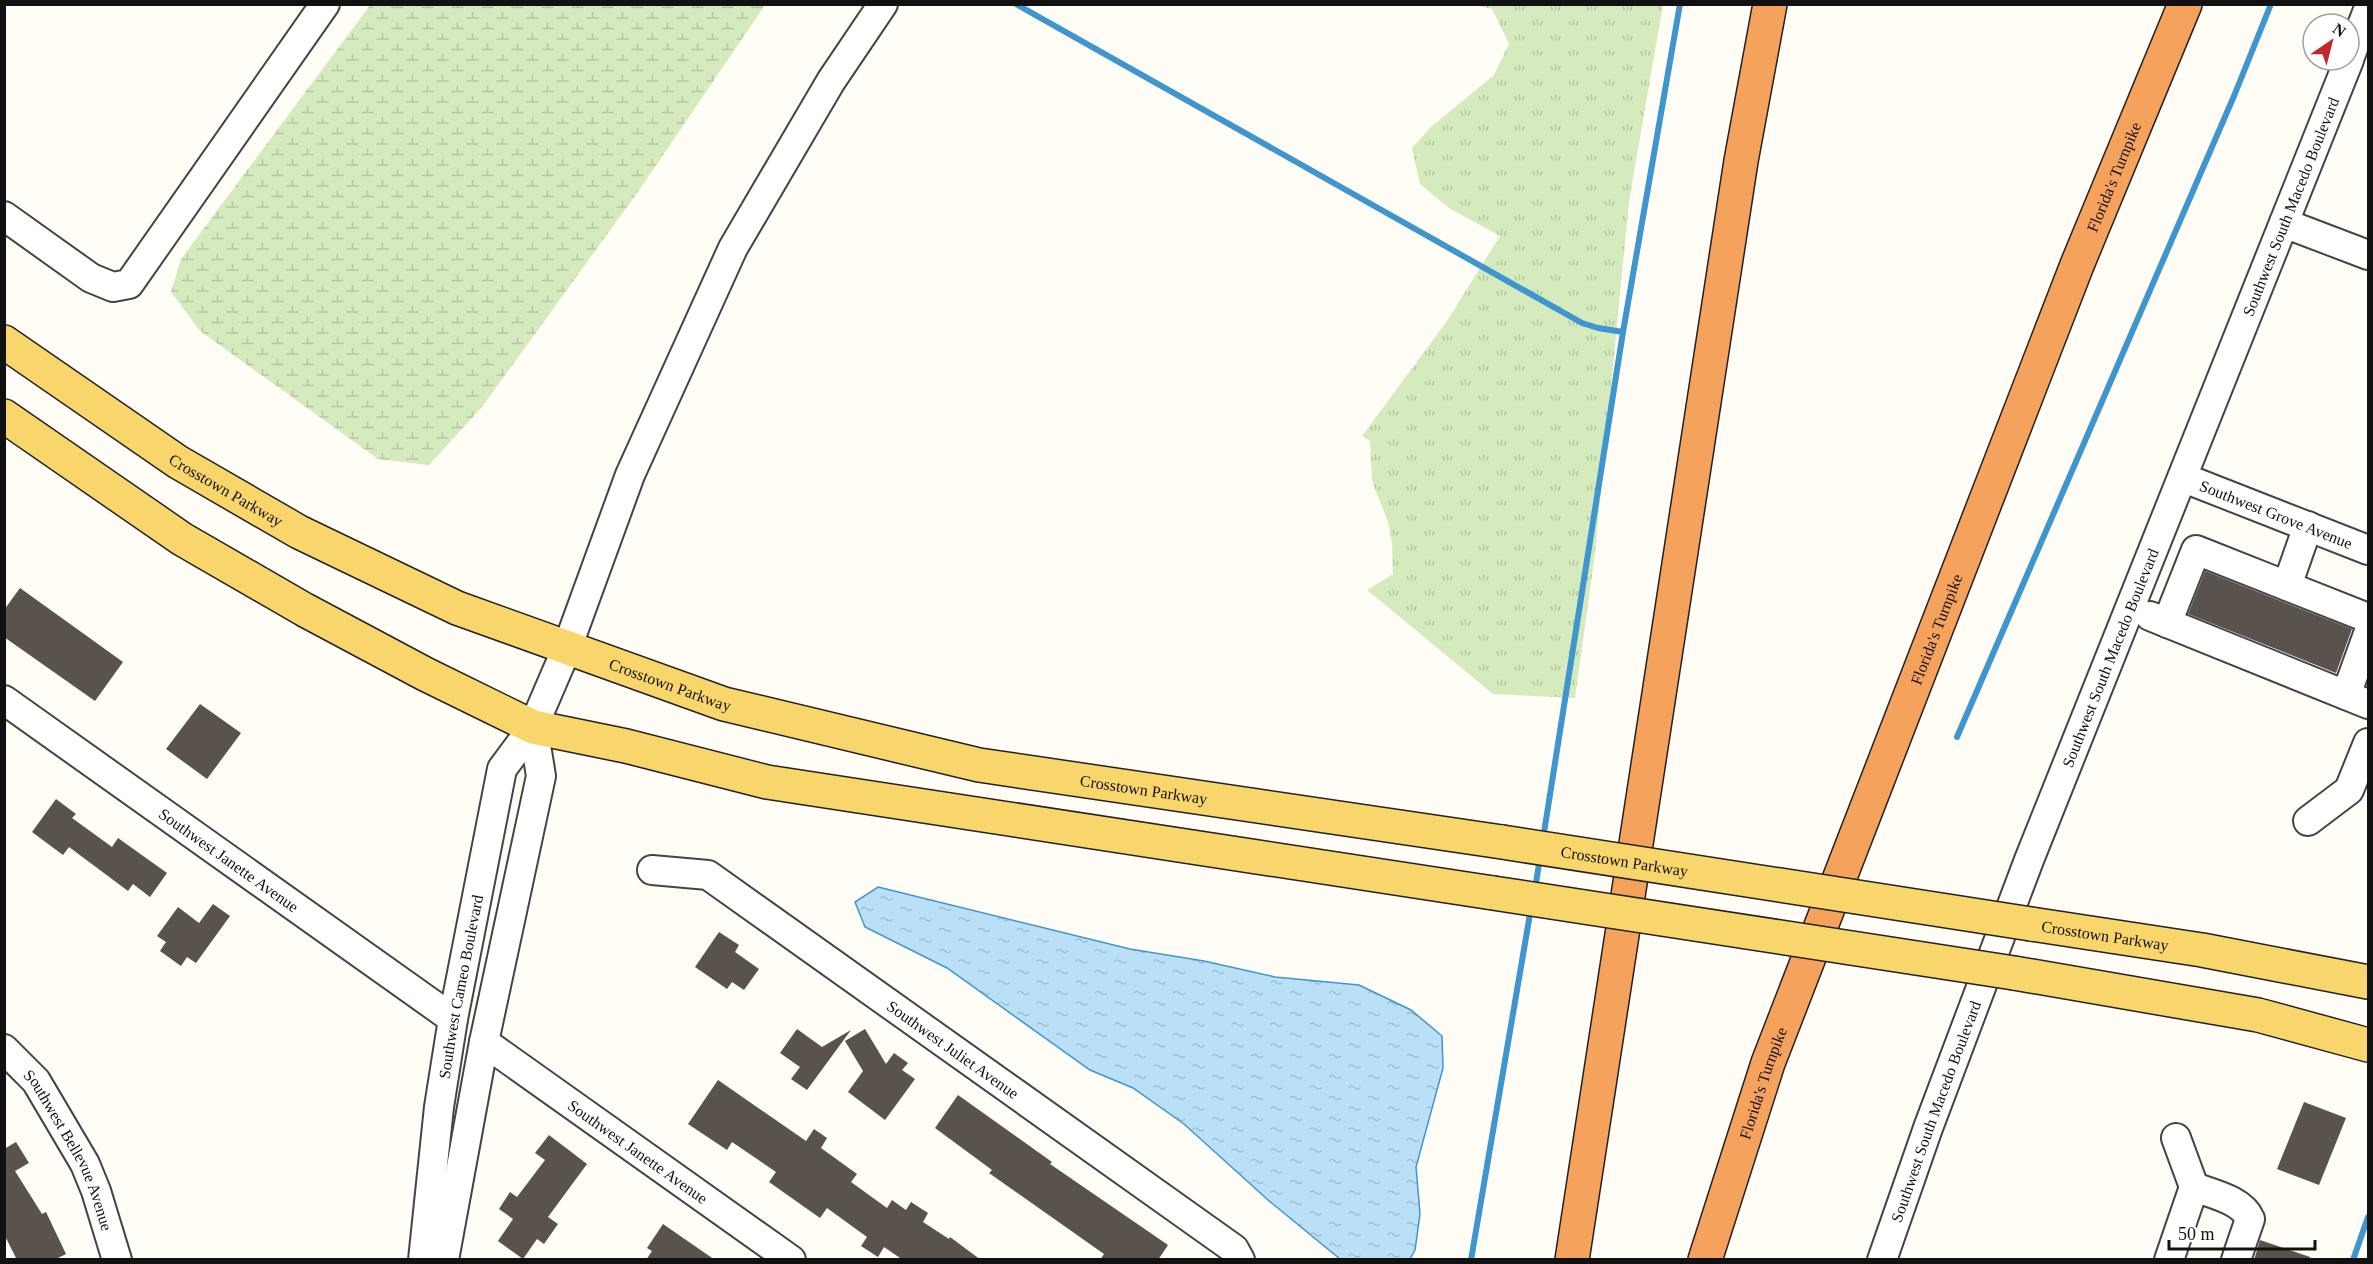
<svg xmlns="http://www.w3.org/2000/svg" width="2373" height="1264" font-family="Georgia,serif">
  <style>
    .grass { fill: url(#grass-tufts) }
    .wetland { fill: url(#wetland-marsh) }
    .water { fill: url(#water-ripples); stroke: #3f96cf; stroke-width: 1.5 }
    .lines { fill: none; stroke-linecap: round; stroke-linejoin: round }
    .stream { stroke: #3f96cf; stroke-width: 6 }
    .building { fill: #5a524d }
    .minor-casing { stroke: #444; stroke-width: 32 }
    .major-casing { stroke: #222; stroke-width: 36 }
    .highway-casing { stroke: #222; stroke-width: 36 }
    .minor { stroke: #fff; stroke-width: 28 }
    .major { stroke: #f9d66b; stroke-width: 33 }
    .highway { stroke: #f5a25d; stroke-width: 33 }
    .major-bridge-casing { stroke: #222; stroke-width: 36; stroke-linecap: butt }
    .major-bridge { stroke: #f9d66b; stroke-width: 33 }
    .labels { text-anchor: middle; stroke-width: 6; stroke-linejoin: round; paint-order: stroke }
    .street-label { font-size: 16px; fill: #111; stroke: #fff }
  </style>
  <defs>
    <pattern id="grass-tufts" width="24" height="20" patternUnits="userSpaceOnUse" patternTransform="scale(1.5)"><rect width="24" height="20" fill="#d5ebbd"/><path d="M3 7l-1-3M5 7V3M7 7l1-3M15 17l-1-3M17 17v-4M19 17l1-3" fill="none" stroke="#b6c8a1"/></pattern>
    <pattern id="wetland-marsh" width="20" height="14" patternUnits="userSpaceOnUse" patternTransform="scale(1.5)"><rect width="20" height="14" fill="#d5ebbd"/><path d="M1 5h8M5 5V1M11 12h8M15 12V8" fill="none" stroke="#b6c8a1"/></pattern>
    <pattern id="water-ripples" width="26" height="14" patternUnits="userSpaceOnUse" patternTransform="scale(1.5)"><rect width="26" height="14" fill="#b9e0f7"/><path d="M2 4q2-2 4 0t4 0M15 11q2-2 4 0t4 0" fill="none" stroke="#9ebfd3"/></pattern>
  </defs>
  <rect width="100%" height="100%" fill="#fffdf5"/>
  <path class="grass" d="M1475,5H1663L1629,201L1595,553L1575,698L1493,694L1367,590L1393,574L1392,543L1388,522L1372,481L1370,441L1362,436L1447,321L1500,236L1449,208L1420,184L1412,148L1431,127L1494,75L1509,44L1492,9Z"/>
  <path class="wetland" d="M371,4L765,5L640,189L482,407L429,465L378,459L200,331L171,292L181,259Z"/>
  <path class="water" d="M878,887L1130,949L1204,961L1275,977L1359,985L1411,1010L1442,1036L1443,1068L1416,1167L1420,1214L1415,1250L1410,1259H1340L1268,1200L1184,1124L1133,1088L1090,1070L947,968L865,927L855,902Z"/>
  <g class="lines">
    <path class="stream" d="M1016,4L1582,323L1598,328L1623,332
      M1957,737L2234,96L2271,4
      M1543,839L1623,332L1680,4
      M1535,889L1540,858
      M1471,1260L1531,908
      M2353,1260L2368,1217"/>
  </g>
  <path class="building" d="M2205,571L2352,629L2336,673L2188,614Z
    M20,588L123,662L95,701L4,637V610Z
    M200,704L241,733L207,779L166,749Z
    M56,799L76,814L72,818L112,847L118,838L167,873L150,897L133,884L128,891L69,847L63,855L32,832Z
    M213,904L230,916L196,963L187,957L181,966L160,951L166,942L157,936L178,907L199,923Z
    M719,932L739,945L735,952L759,969L744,990L732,982L727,989L695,967Z
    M797,1029L822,1047L851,1030L807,1090L791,1079L800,1067L780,1053Z
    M865,1029L886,1064L894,1053L908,1063L902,1070L915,1079L885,1120L848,1092L863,1071L845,1041Z
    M718,1080L806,1141L814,1129L827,1138L821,1148L857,1174L851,1182L887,1208L892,1200L906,1210L911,1202L928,1213L923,1222L949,1239L950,1237L981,1260H903L884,1247L878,1257L861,1246L867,1237L827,1208L820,1218L769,1182L776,1172L732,1142L727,1150L688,1124Z
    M958,1095L1052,1162L1050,1164L1168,1245L1158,1260H1100L1104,1254L989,1173L992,1170L935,1128Z
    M2304,1102L2346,1118L2319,1185L2277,1169Z
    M549,1135L587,1164L548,1217L558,1224L544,1244L537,1239L523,1259L498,1241L513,1219L499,1209L510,1192L517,1197L545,1160L535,1153Z
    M16,1142L29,1163L15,1171L42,1214L46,1212L66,1254L54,1260H17L4,1234V1149Z
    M663,1224L715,1260H646L652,1251L647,1248Z
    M2260,1240L2310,1257V1260H2254Z"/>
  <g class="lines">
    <g class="minor-casing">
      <g id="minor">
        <path d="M2349,59L2368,10"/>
        <path d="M4,216L91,278L113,287L129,284L325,4"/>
        <path d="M2284,223L2368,255"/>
        <path id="s1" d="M2184,478L2368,550"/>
        <path d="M2287,586L2308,526"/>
        <path d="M2150,616L2368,704"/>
        <path d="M2167,623L2196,550L2368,618"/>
        <path d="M2346,695L2368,634"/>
        <path id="s2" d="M4,700L453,1019"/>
        <path d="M2308,821L2349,790L2368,743"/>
        <path id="s3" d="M652,870L708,875L1234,1249L1240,1260"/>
        <path id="s4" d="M484,1042L791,1260"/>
        <path id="s5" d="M4,1049L36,1081L85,1164L96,1191L117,1260"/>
        <path d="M2194,1187C2213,1194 2242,1200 2250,1219L2236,1260"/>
        <path id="s6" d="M423,1260L439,1107L453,1019L502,769L533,727L567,648L630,475L733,248L831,81L883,4"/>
        <path d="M444,1260L484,1042L541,776L533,727"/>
        <path id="s7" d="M1882,1260L1928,1128L2029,860L2349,60"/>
        <path d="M2169,1260L2194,1187L2176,1138"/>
      </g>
    </g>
    <g class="major-casing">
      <g id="major">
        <path id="s8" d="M4,342L178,462L299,532L457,608L724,704L979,765L1502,842"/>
        <path d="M4,416L182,539L305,610L425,674L533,727L626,746L767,782L1493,893"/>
        <path id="s9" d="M2031,924L2202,950L2368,982"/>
        <path d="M2014,973L2258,1015L2368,1045"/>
      </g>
    </g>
    <g class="highway-casing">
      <g id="highway">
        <path d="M1572,1260L1741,161L1770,4"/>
        <path id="s10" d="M1705,1260L1768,1063L2077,265L2185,4"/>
      </g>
    </g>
    <use href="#minor" class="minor"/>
    <use href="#major" class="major"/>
    <use href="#highway" class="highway"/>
    <g class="major-bridge-casing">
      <g id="major-bridge">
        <path id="s11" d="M1502,842L2031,924"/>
        <path d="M1493,893L2014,973"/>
      </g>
    </g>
    <use href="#major-bridge" class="major-bridge"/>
  </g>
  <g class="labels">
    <g class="street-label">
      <text dy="6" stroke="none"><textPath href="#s10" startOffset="1158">Florida's Turnpike</textPath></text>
      <text dy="6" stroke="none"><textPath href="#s7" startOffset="1130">Southwest South Macedo Boulevard</textPath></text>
      <text dy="6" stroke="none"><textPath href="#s8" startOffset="267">Crosstown Parkway</textPath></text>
      <text dy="6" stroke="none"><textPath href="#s1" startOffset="99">Southwest Grove Avenue</textPath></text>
      <text dy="6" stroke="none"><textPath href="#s10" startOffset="672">Florida's Turnpike</textPath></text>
      <text dy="6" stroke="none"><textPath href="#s7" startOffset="644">Southwest South Macedo Boulevard</textPath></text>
      <text dy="6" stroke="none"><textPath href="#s8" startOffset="753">Crosstown Parkway</textPath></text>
      <text dy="6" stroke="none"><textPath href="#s8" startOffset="1239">Crosstown Parkway</textPath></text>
      <text dy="6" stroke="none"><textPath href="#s2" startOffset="276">Southwest Janette Avenue</textPath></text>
      <text dy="6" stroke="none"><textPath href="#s11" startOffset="124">Crosstown Parkway</textPath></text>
      <text dy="6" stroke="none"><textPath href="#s9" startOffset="75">Crosstown Parkway</textPath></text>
      <text dy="6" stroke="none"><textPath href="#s6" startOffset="276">Southwest Cameo Boulevard</textPath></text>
      <text dy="6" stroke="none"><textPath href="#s3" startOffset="357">Southwest Juliet Avenue</textPath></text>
      <text dy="6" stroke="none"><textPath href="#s10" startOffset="186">Florida's Turnpike</textPath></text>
      <text dy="6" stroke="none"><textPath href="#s7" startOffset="158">Southwest South Macedo Boulevard</textPath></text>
      <text dy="6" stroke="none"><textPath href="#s5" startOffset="122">Southwest Bellevue Avenue</textPath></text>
      <text dy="6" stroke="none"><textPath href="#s4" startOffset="189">Southwest Janette Avenue</textPath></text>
    </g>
  </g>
  <rect width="2373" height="1264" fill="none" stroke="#111111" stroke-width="12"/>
  <g transform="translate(2331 42) rotate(35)"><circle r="28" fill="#ffffff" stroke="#a0a0a0" stroke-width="1.5"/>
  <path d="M0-4.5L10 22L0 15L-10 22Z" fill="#c4262e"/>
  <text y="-9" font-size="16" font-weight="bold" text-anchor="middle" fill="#111111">N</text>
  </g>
  <path d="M2169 1240v9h146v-9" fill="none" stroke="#111111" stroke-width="3"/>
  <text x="2178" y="1240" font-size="18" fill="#111111" stroke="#ffffff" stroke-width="4.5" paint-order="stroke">50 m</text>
</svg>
